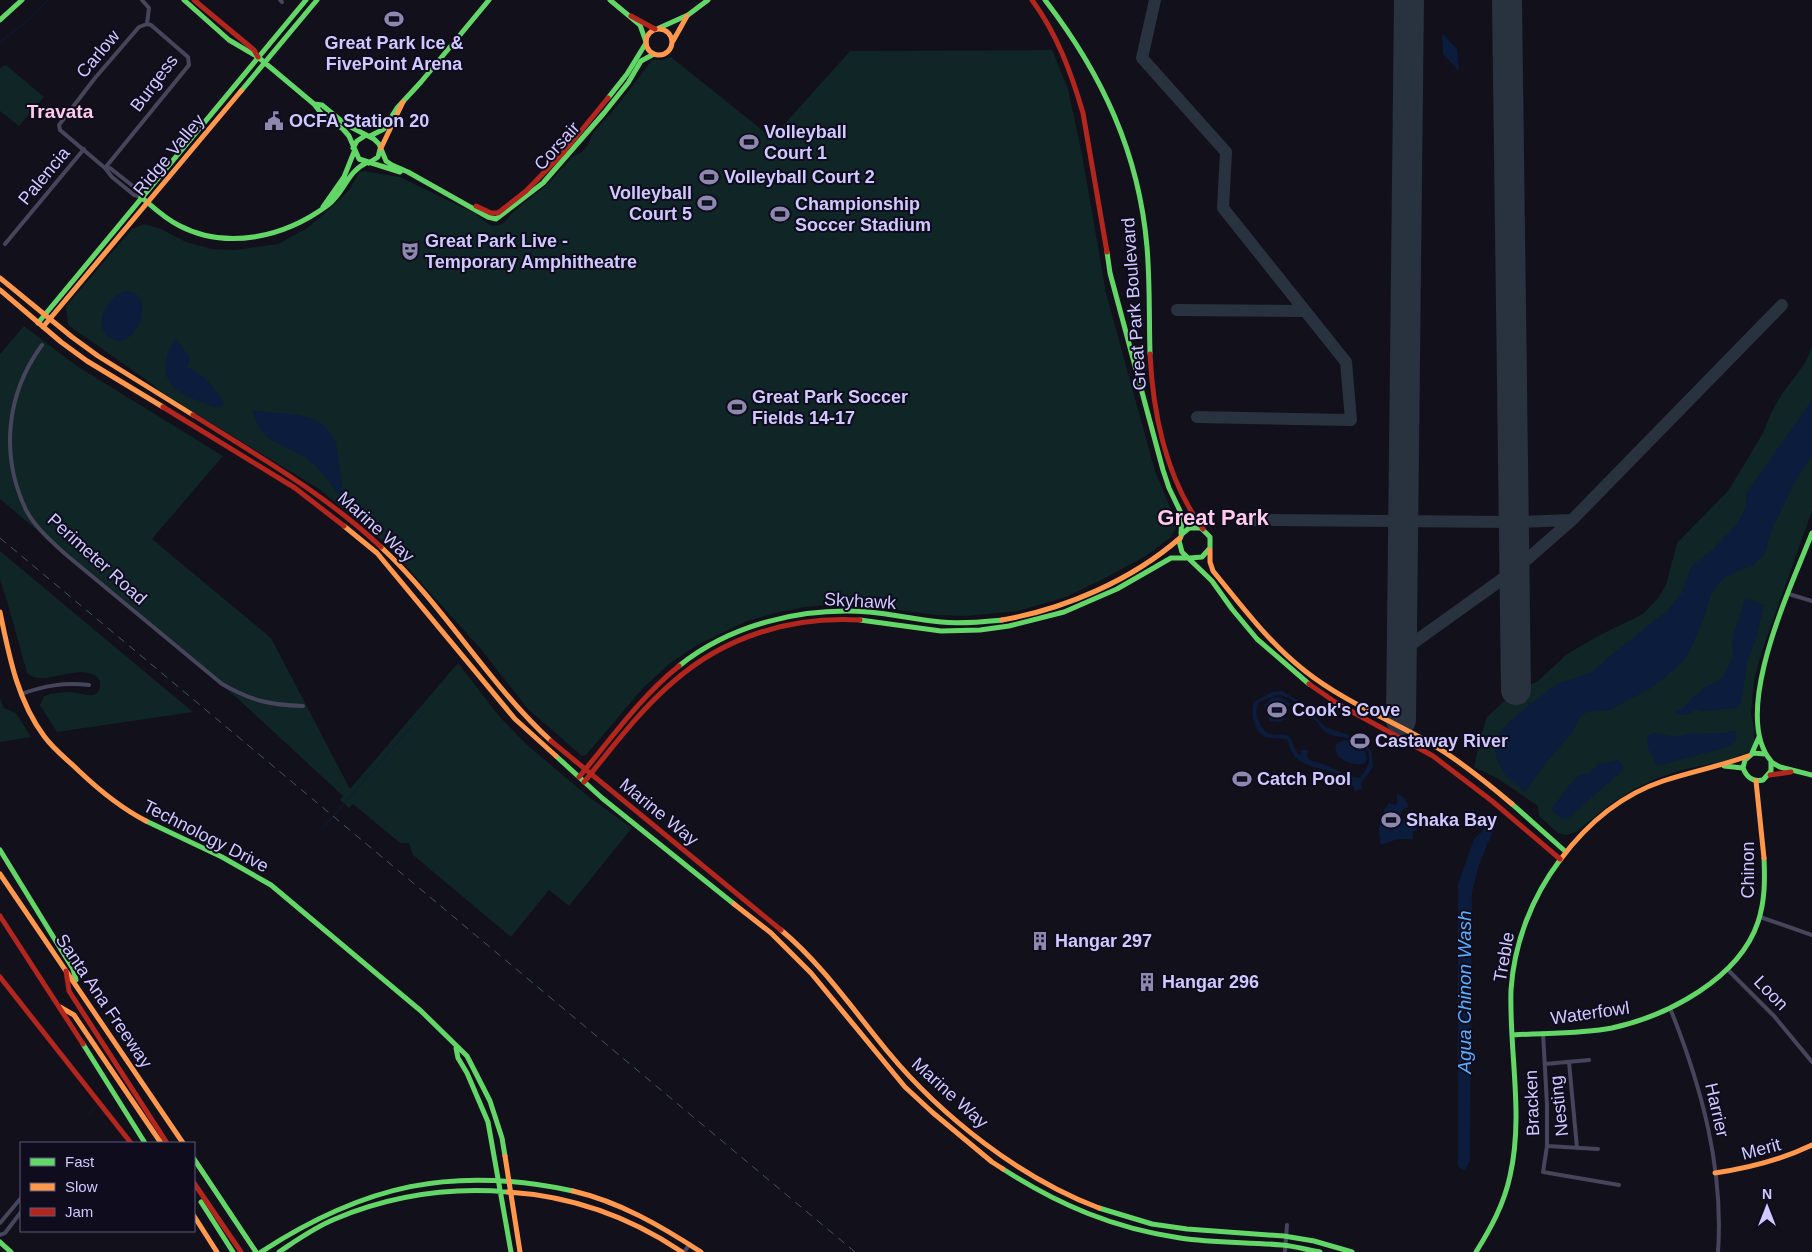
<svg xmlns="http://www.w3.org/2000/svg" width="1812" height="1252" font-family="Helvetica,sans-serif">
  <style>
    .green { fill: #0f2526 }
    .water { fill: #0c1c3c; fill-rule: evenodd }
    .lines { fill: none; stroke-linecap: round; stroke-linejoin: round }
    .stream { stroke: #0c1c3c; stroke-width: 1 }
    .taxiway { stroke: #29323f; stroke-width: 12 }
    .runway { stroke: #29323f; stroke-width: 30 }
    .street { stroke: #46455b; stroke-width: 4 }
    .fast { stroke: #63d668; stroke-width: 5 }
    .slow { stroke: #ff974d; stroke-width: 5 }
    .jam { stroke: #b3261e; stroke-width: 5 }
    .rail { stroke: #405464; stroke-width: 1; stroke-dasharray: 8 6; stroke-linecap: butt }
    .labels { text-anchor: middle; stroke-width: 4; stroke-linejoin: round; paint-order: stroke }
    .poi-label { font-size: 18px; font-weight: bold; fill: #d0c9ff; stroke: #0f0c1e; text-anchor: start }
    .street-label { font-size: 18px; fill: #d0c9ff; stroke: #0f0c1e }
    .neighbourhood-label { font-size: 19px; font-weight: bold; fill: #ffcbeb; stroke: #0f0c1e }
    .water-label { font-size: 19px; font-style: italic; fill: #58afff; stroke: #0f0c1e }
    .district-label { font-size: 22px; font-weight: bold; fill: #ffcbeb; stroke: #0f0c1e }
  </style>
  <rect width="100%" height="100%" fill="#12101a"/>
  <path class="green" d="M1052,50L1068,89L1082,154L1106,293L1155,471L1175,519L1176,528L1171,537L1146,556L1103,579L1066,597L1018,611L966,616L936,615L859,605H826L805,607L775,613L745,622L697,645L669,664L643,688L586,755L582,756L528,709L480,648L386,544L319,489L159,391L151,383L68,325L66,306L132,229L144,224L161,229L186,242L212,249L235,250L278,244L307,228L324,214L349,190L359,173L363,171L400,177L476,214L490,225L496,226L504,223L513,212L550,182L573,156L581,153L588,145L593,133L617,106L652,60H661L671,57L772,138L850,51Z
    M6,65L44,97L19,126L0,111V68Z
    M24,326L77,366L223,456L152,539L271,638L350,789L458,663L499,716L526,744L589,797L632,828L569,906L549,890L511,937L413,855L409,843H400L353,804L349,808L340,800L343,796L236,697L0,499V354Z
    M1812,347V511L1763,648L1754,680L1751,714L1755,732L1753,746L1749,752L1725,761L1682,770L1658,778L1634,789L1609,805L1576,832L1566,835L1558,833L1539,816L1538,806L1497,778L1474,767L1480,739L1487,717L1516,690L1537,682L1567,654L1602,634L1643,614L1658,598L1666,585L1677,543L1728,491L1763,433L1771,413L1782,394L1805,363Z
    M0,551L193,712L57,732L40,705L44,696C53,693 62,692 71,692C83,693 102,703 100,681C88,662 56,680 38,678C34,678 30,675 27,673L7,601L0,580Z
    M0,698L4,708L16,713L31,737L0,742Z"/>
  <path class="water" d="M1442,33L1457,49L1459,71L1443,54Z
    M126,291C159,293 136,352 112,339C90,328 108,295 126,291Z
    M176,339L190,358L187,367C204,375 215,387 224,403L222,407C215,408 207,404 199,401C193,398 184,396 176,389C160,377 164,353 176,339Z
    M1812,400V456L1796,480L1772,529L1764,555L1752,566L1736,571L1723,579L1716,586L1711,594L1705,614L1690,650L1682,663L1651,688L1607,711L1598,710L1584,713L1580,717L1572,733L1547,761L1525,792L1507,777L1500,766L1496,756L1495,747L1500,732L1506,725L1529,705L1557,684L1592,672L1608,658L1667,611L1682,593L1691,567L1713,549L1737,524L1746,507V494Z
    M253,410C285,417 321,407 336,443L343,494L339,495C331,484 322,471 311,462C287,442 260,447 253,410Z
    M1747,599L1764,605L1756,638L1747,663L1741,703L1736,708L1702,711L1696,709C1690,714 1683,717 1675,713L1676,710L1683,709L1692,698L1707,686L1717,682L1723,677L1733,657L1732,642L1734,632L1742,610L1744,601Z
    M1282,691L1304,704L1325,727L1363,740L1372,753L1373,767L1361,783L1362,789L1357,790L1356,792C1354,789 1352,785 1350,782C1336,766 1305,772 1293,754C1290,750 1289,744 1287,739C1280,738 1272,739 1266,737C1254,733 1250,712 1254,702L1272,692ZM1277,695C1291,695 1306,711 1315,720C1319,723 1320,728 1325,732C1337,740 1359,735 1367,750C1373,761 1366,769 1360,778L1347,775L1326,765L1310,760L1307,757L1308,750H1300L1302,754L1299,755C1294,750 1294,743 1290,738C1282,727 1265,748 1256,712L1259,702Z
    M1278,697L1282,698L1290,704L1287,714L1283,720L1279,722L1270,721L1264,706L1272,698Z
    M1730,731H1735L1737,737L1735,742L1727,747L1657,766L1648,748L1647,736L1654,733L1677,737L1687,734L1725,733Z
    M1345,740C1359,741 1368,748 1366,762C1358,768 1345,762 1338,756L1335,749L1337,743Z
    M1618,760L1623,766V770L1567,819H1563L1553,812L1552,808L1572,782L1581,774H1588L1599,764Z
    M1397,794L1403,797L1409,807L1402,810L1400,816L1405,821L1417,823V831H1413V839H1398L1381,845C1377,829 1379,816 1389,803L1395,805L1397,803Z
    M1494,820L1497,822L1479,865L1472,892L1470,1160L1465,1170H1462L1458,1166V884L1474,839Z"/>
  <g class="lines">
    <path class="stream" d="M0,42L31,18L48,0
      M322,829L425,711
      M136,1056L143,1049
      M87,1116L95,1107"/>
    <path class="taxiway" d="M1155,0L1142,58L1226,152L1223,208L1346,362L1351,420L1197,417
      M1177,310L1304,311
      M1254,520L1514,522L1572,520L1782,305
      M1402,651L1515,570L1572,520"/>
    <path class="runway" d="M1507,0L1516,690
      M1401,720L1409,0"/>
    <path class="street" d="M142,0L149,8L147,24
      M280,0L282,2
      M105,168L189,65L188,57L151,25L147,24
      M105,168H110L138,190L141,197
      M141,197L134,195L112,177L105,168L60,130L59,125L95,78L139,27L147,24
      M5,244L84,149
      M42,345C6,394 0,455 26,510C35,527 50,540 64,553L222,684C252,701 270,705 303,706
      M1789,594L1812,601
      M21,694C44,686 64,682 89,685
      M1760,917L1812,935
      M1727,969L1774,1016L1812,1062
      M1670,1008C1701,1085 1724,1168 1718,1252
      M1543,1033L1547,1105V1146L1543,1172L1619,1185
      M1569,1062L1577,1148
      M1545,1064L1589,1060
      M1547,1146L1598,1149
      M0,1223L21,1198
      M0,1235L5,1233L21,1212
      M684,1252L690,1244
      M1285,1252L1287,1225"/>
    <path class="fast" d="M184,0L229,40L258,57L314,104L324,117L343,129L349,136L359,159L400,172
      M610,0L640,25L646,42
      M1045,0C1102,74 1139,153 1147,247C1150,283 1149,318 1150,354
      M0,20L22,0
      M659,28L688,15L708,0
      M241,91L317,0
      M608,98L627,74L646,43
      M314,104L322,105L345,124L374,139L379,144L386,161L392,165L408,172L488,217L496,219L543,183L604,113L628,83L641,61L654,54
      M370,136L384,129L397,108L421,82L489,0
      M353,148L357,141L366,135
      M369,163L378,157L380,149
      M141,197C153,207 164,218 178,225C227,251 285,237 328,205C344,193 347,172 366,163
      M323,207L344,177L354,152
      M1107,252L1110,273L1163,470L1169,488L1182,515L1181,534
      M38,323L306,0
      M1190,558L1202,557L1210,548V537L1201,528H1189L1182,534L1179,541L1182,552L1212,581L1232,609L1257,639L1309,684
      M860,620L941,631L980,630L1009,626L1064,612L1117,589L1171,558H1188
      M679,666C731,624 803,607 869,612C893,614 917,620 941,622C961,624 981,622 1002,620
      M1752,753L1759,737
      M1765,754L1753,753L1745,760L1743,768C1747,778 1753,782 1763,780L1771,771V761C1730,713 1792,585 1812,533
      M556,756L602,798L734,904
      M1771,762L1780,767L1812,775
      M1724,766L1743,768
      M1512,804L1566,852
      M146,821L222,857L271,885L421,1011L467,1056L490,1101L502,1138L505,1156
      M0,850L73,969L76,980
      M1513,1035C1546,1033 1580,1034 1612,1028C1667,1016 1739,979 1758,922C1765,901 1765,880 1764,858
      M83,1044L145,1143
      M456,1048L458,1058L467,1073L488,1122L511,1252
      M194,1159L256,1252
      M1003,1169C1059,1205 1113,1228 1180,1238C1213,1243 1248,1242 1282,1245C1295,1246 1308,1250 1320,1252
      M201,1202L233,1252
      M1099,1208L1152,1224L1187,1229L1284,1236L1314,1241L1352,1252
      M0,1242L11,1252
      M261,1252C364,1185 452,1165 573,1191
      M279,1252C297,1240 315,1227 335,1219C390,1196 449,1187 508,1192
      M1476,1252C1491,1228 1504,1204 1510,1176C1524,1115 1509,1052 1511,990C1514,943 1532,897 1560,860"/>
    <path class="slow" d="M646 42a13 13 0 1 1 26 0a13 13 0 1 1-26 0Z
      M673,41L687,16
      M381,148L403,102
      M0,278L72,337L98,356L193,415
      M0,290L61,342L87,361L163,407
      M43,327L241,91
      M344,526L377,553L515,719L556,756
      M381,547C444,606 487,682 551,741
      M1210,550V562L1213,571C1242,606 1269,643 1305,671C1343,701 1388,719 1430,743C1459,760 1486,782 1512,804
      M0,612C9,655 17,700 44,736C54,750 68,760 79,771C100,791 121,808 146,821
      M1002,620C1065,609 1132,580 1180,538
      M1756,781L1764,858
      M1560,860C1586,825 1621,795 1663,781C1691,772 1720,766 1748,756
      M0,874L183,1143
      M734,904L771,933L811,973L905,1087L932,1112L992,1162L1003,1169
      M781,930C822,964 854,1011 888,1052C942,1117 1020,1178 1099,1208
      M60,1007L74,1015L161,1143
      M505,1156L520,1252
      M1715,1173C1749,1168 1781,1160 1812,1145
      M573,1191C620,1202 661,1226 701,1252
      M508,1192C571,1196 630,1217 682,1252
      M194,1216L217,1252"/>
    <path class="jam" d="M194,0L254,50L258,57
      M1032,0C1057,34 1071,72 1083,113L1107,252
      M631,16L655,29
      M476,206L491,213H498L526,191L562,154L608,98
      M1150,354C1153,414 1167,480 1203,529
      M163,407L295,488L344,526
      M193,415C258,456 325,494 381,547
      M1309,684L1338,704L1433,756L1492,801L1560,859
      M551,741L781,930
      M1770,775L1791,772
      M579,777C611,739 640,697 679,666
      M584,782C612,748 639,711 673,682C725,636 792,616 860,620
      M0,916L83,1044
      M66,971L69,991L167,1143
      M0,977L131,1143
      M194,1183L241,1252"/>
    <path class="rail" d="M0,538L855,1252"/>
  </g>
  <defs>
    <g id="stadium-bare" transform="scale(1.5)"><path d="M0-5a6.5 5 0 1 0 0 10a6.5 5 0 1 0 0-10ZM-3.5-1.8h7v3.6h-7Z" fill="#8e88af" stroke="#0f0c1e" stroke-width="2.5" paint-order="stroke"/></g>
    <g id="civic-bare" transform="scale(1.5)"><path d="M-.6-6.5H3V-4.5H.6V-3L4-1V1h2V6H-6V1h2V-1L-.6-3ZM-1.2 2.5V6h2.4V2.5Z" fill="#8e88af" stroke="#0f0c1e" stroke-width="2.5" paint-order="stroke"/></g>
    <g id="theatre-bare" transform="scale(1.5)"><path d="M-5-5.5Q0-4 5-5.5V0Q5 5 0 6Q-5 5-5 0ZM-3.3-2.5H-1v1.5H-3.3ZM1-2.5H3.3v1.5H1ZM-2.8 1Q0 5.5 2.8 1Z" fill="#8e88af" stroke="#0f0c1e" stroke-width="2.5" paint-order="stroke"/></g>
    <g id="building-bare" transform="scale(1.5)"><path d="M-4-6H4V6H1V3H-1V6H-4ZM-2.5-4.3h1.7v1.8h-1.7ZM.8-4.3h1.7v1.8H.8ZM-2.5-1h1.7V.8h-1.7ZM.8-1h1.7V.8H.8Z" fill="#8e88af" stroke="#0f0c1e" stroke-width="2.5" paint-order="stroke"/></g>
  </defs>
  <g fill-rule="evenodd">
    <use href="#stadium-bare" x="394" y="19"/>
    <use href="#civic-bare" x="274" y="121"/>
    <use href="#stadium-bare" x="749" y="142"/>
    <use href="#stadium-bare" x="709" y="177"/>
    <use href="#stadium-bare" x="707" y="203"/>
    <use href="#stadium-bare" x="780" y="214"/>
    <use href="#theatre-bare" x="410" y="251"/>
    <use href="#stadium-bare" x="737" y="407"/>
    <use href="#stadium-bare" x="1277" y="710"/>
    <use href="#stadium-bare" x="1360" y="741"/>
    <use href="#stadium-bare" x="1242" y="779"/>
    <use href="#stadium-bare" x="1391" y="820"/>
    <use href="#building-bare" x="1040" y="941"/>
    <use href="#building-bare" x="1147" y="982"/>
  </g>
  <g class="labels">
    <g class="poi-label">
      <text x="394" y="49" text-anchor="middle">Great Park Ice &amp;<tspan x="394" dy="21">FivePoint Arena</tspan></text>
      <text x="289" y="127">OCFA Station 20</text>
      <text x="764" y="138">Volleyball<tspan x="764" dy="21">Court 1</tspan></text>
      <text x="724" y="183">Volleyball Court 2</text>
      <text x="692" y="199" text-anchor="end">Volleyball<tspan x="692" dy="21">Court 5</tspan></text>
      <text x="795" y="210">Championship<tspan x="795" dy="21">Soccer Stadium</tspan></text>
      <text x="425" y="247">Great Park Live -<tspan x="425" dy="21">Temporary Amphitheatre</tspan></text>
      <text x="752" y="403">Great Park Soccer<tspan x="752" dy="21">Fields 14-17</tspan></text>
      <text x="1292" y="716">Cook's Cove</text>
      <text x="1375" y="747">Castaway River</text>
      <text x="1257" y="785">Catch Pool</text>
      <text x="1406" y="826">Shaka Bay</text>
      <text x="1055" y="947">Hangar 297</text>
      <text x="1162" y="988">Hangar 296</text>
    </g>
    <g class="street-label">
      <text transform="translate(98 54) rotate(-50)" y="6">Carlow</text>
      <text transform="translate(154 83) rotate(-53)" y="6">Burgess</text>
      <text transform="translate(557 146) rotate(-48)" y="6">Corsair</text>
      <text transform="translate(169 155) rotate(-50)" y="6">Ridge Valley</text>
      <text transform="translate(44 176) rotate(-50)" y="6">Palencia</text>
      <text transform="translate(1134 304) rotate(-94)" y="6">Great Park Boulevard</text>
      <text transform="translate(376 527) rotate(42)" y="6">Marine Way</text>
      <text transform="translate(97 559) rotate(42)" y="6">Perimeter Road</text>
      <text transform="translate(860 601) rotate(3)" y="6">Skyhawk</text>
      <text transform="translate(659 812) rotate(39)" y="6">Marine Way</text>
      <text transform="translate(206 836) rotate(27)" y="6">Technology Drive</text>
      <text transform="translate(1748 870) rotate(-90)" y="6">Chinon</text>
      <text transform="translate(1504 957) rotate(-80)" y="6">Treble</text>
      <text transform="translate(1771 993) rotate(46)" y="6">Loon</text>
      <text transform="translate(104 1001) rotate(56)" y="6">Santa Ana Freeway</text>
      <text transform="translate(1590 1013) rotate(-8)" y="6">Waterfowl</text>
      <text transform="translate(950 1093) rotate(42)" y="6">Marine Way</text>
      <text transform="translate(1532 1103) rotate(-92)" y="6">Bracken</text>
      <text transform="translate(1559 1106) rotate(-96)" y="6">Nesting</text>
      <text transform="translate(1717 1110) rotate(77)" y="6">Harrier</text>
      <text transform="translate(1761 1149) rotate(-15)" y="6">Merit</text>
    </g>
    <g class="neighbourhood-label">
      <text x="60" y="118">Travata</text>
    </g>
    <g class="water-label">
      <text transform="translate(1464 992) rotate(-90)" y="7">Agua Chinon Wash</text>
    </g>
    <g class="district-label">
      <text x="1213" y="525">Great Park</text>
    </g>
  </g>
  <rect x="20" y="1142" width="175" height="90" fill="#0f0c1e" stroke="#5c5878"/>
  <rect x="30" y="1158" width="25" height="8" fill="#63d668" stroke="#5c5878"/>
  <text x="65" y="1167" font-size="15" fill="#d0c9ff">Fast</text>
  <rect x="30" y="1183" width="25" height="8" fill="#ff974d" stroke="#5c5878"/>
  <text x="65" y="1192" font-size="15" fill="#d0c9ff">Slow</text>
  <rect x="30" y="1208" width="25" height="8" fill="#b3261e" stroke="#5c5878"/>
  <text x="65" y="1217" font-size="15" fill="#d0c9ff">Jam</text>
  <g transform="translate(1767 1207)" stroke="#0f0c1e" stroke-width="4" paint-order="stroke">
  <path d="M0-4L9 19L0 12L-9 19Z" fill="#d0c9ff"/>
  <text y="-8" font-size="14" font-weight="bold" text-anchor="middle" fill="#d0c9ff">N</text>
  </g>
</svg>
